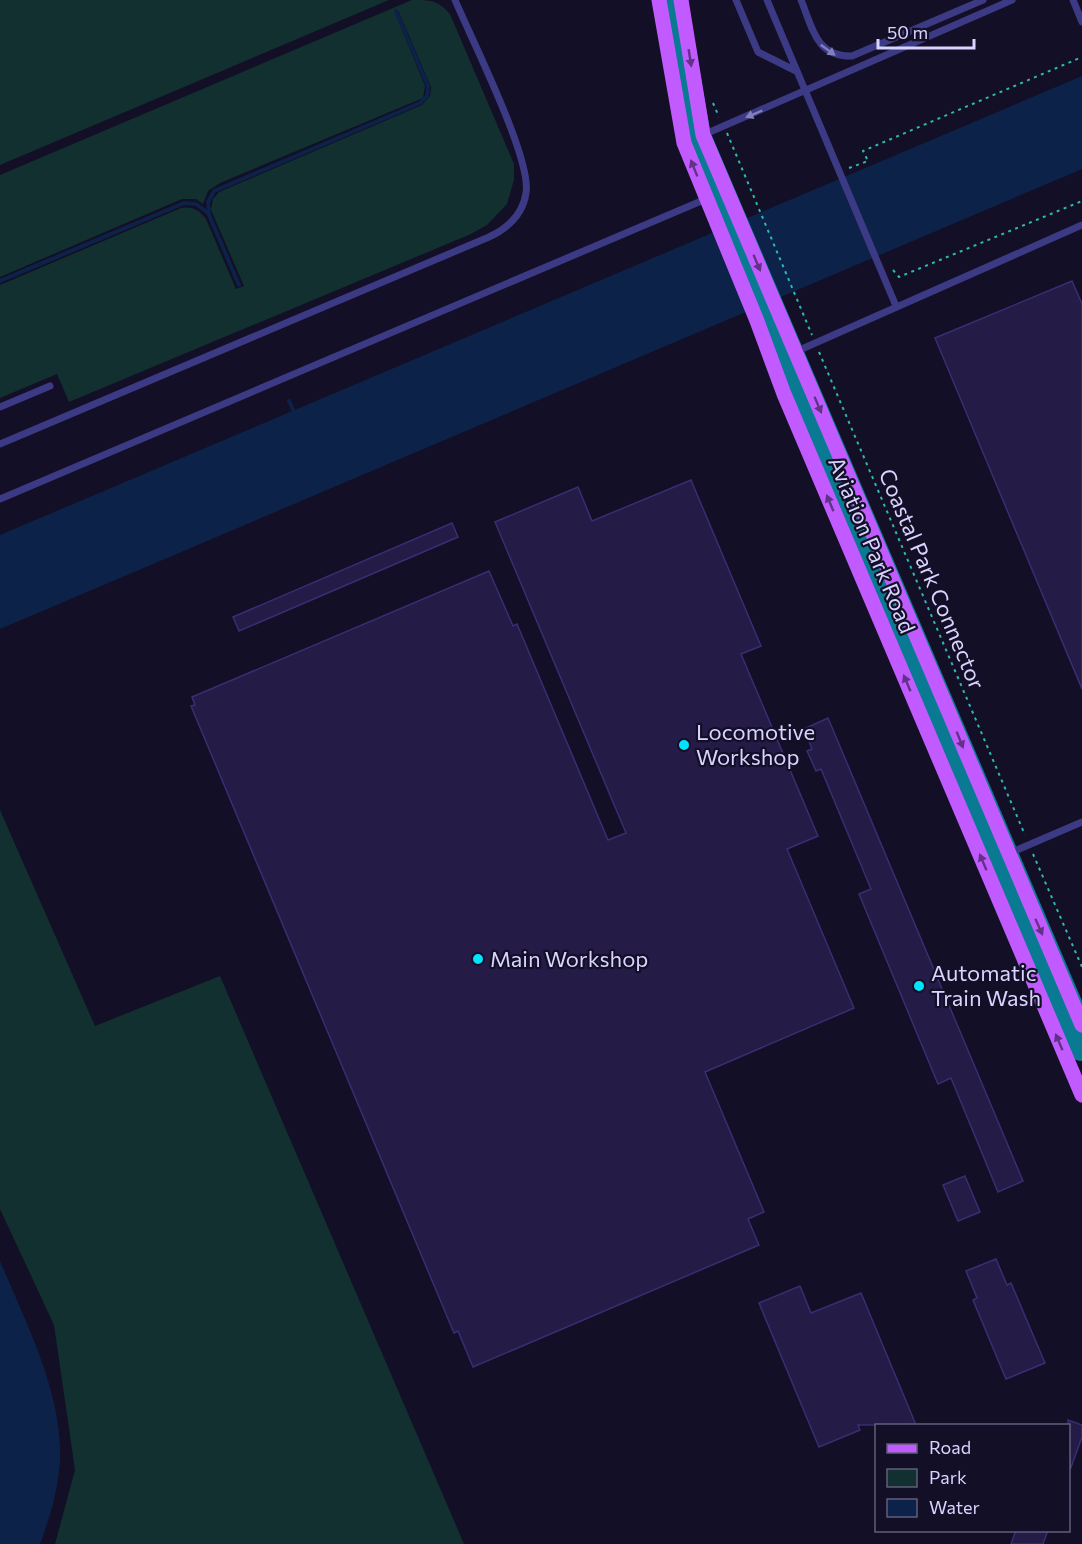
<svg xmlns="http://www.w3.org/2000/svg" width="1082" height="1544" font-family="Commissioner,sans-serif">
  <style>
    .green { fill: #12302f }
    .water { fill: #0c2248 }
    .lines { fill: none; stroke-linecap: round; stroke-linejoin: round }
    .stream { stroke: #0c2248; stroke-width: 4 }
    .taxiway { stroke: #0a7a92; stroke-width: 34 }
    .building { fill: #241b47; stroke: #3b2d73; stroke-width: 1.5 }
    .path { stroke: #2fb8b0; stroke-width: 2; stroke-dasharray: 3 4.5; stroke-linecap: butt }
    .service { stroke: #3d3a85; stroke-width: 7 }
    .primary { stroke: #c25bff; stroke-width: 15 }
    .oneway { fill: #837fbc }
    .oneway2 { fill: #623188 }
    .poi-dot { fill: #00e5ff; stroke: #130f26; stroke-width: 2 }
    .labels { text-anchor: middle; stroke-width: 4.5; stroke-linejoin: round; paint-order: stroke }
    .street-label { font-size: 22px; fill: #d9d4ff; stroke: #130f26 }
    .poi-label { font-size: 22px; fill: #d9d4ff; stroke: #130f26; text-anchor: start }
  </style>
  <rect width="100%" height="100%" fill="#130f26"/>
  <path class="green" d="M0,0H389L0,165Z
    M412,0C430,0 438,0 450,14L514,164V180L507,204L487,225L471,234L69,402L57,374L0,398V285L181,208C193,206 199,210 206,219L236,289L244,286L211,210L213,199L219,192L422,105L430,96L431,87L398,10H394L425,86L423,98L220,183L208,191L203,204L196,199H182L0,277V175Z
    M0,810L95,1026L220,976L464,1544H55L75,1470L54,1325L0,1209Z"/>
  <path class="water" d="M1082,76V169L0,629V535Z
    M0,1261C24,1318 57,1382 60,1445C62,1476 51,1516 40,1544H0Z"/>
  <g class="lines">
    <path class="stream" d="M0,281L184,203L196,204L208,213
      M239,285L209,215L208,202L214,191L420,103L427,96L428,86L396,11
      M289,401L295,414"/>
    <path class="taxiway" d="M670,0L694,137L1082,1044"/>
  </g>
  <path class="building" d="M1072,281L1082,304V689L935,338Z
    M691,480L761,646L741,654L818,836L787,849L854,1008L705,1072L764,1212L748,1219L759,1245L473,1367L458,1331L454,1333L191,706L195,705L192,697L489,571L513,626L517,624L608,840L626,833L495,522L578,487L592,521Z
    M452,523L458,537L239,631L233,617Z
    M828,718L1023,1181L998,1192L951,1078L938,1084L859,894L871,889L821,769L816,771L807,751L812,749L804,729Z
    M965,1176L980,1212L958,1221L943,1185Z
    M996,1259L1007,1285L1011,1283L1045,1363L1006,1379L973,1300L977,1298L966,1271Z
    M800,1286L811,1313L861,1293L916,1425H858L860,1430L819,1447L759,1303Z
    M1068,1420L1082,1425V1437L1070,1470Z
    M1016,1530H1048L1043,1544H1011Z"/>
  <g class="lines">
    <path class="path" d="M713,103L719,117
      M727,133L812,335
      M849,168L868,161L863,151L1082,57
      M893,270L899,277L1082,201
      M819,352L1025,835
      M1033,854L1082,967"/>
    <path class="service" d="M736,0L758,52L796,71
      M767,0L896,306
      M801,0C813,29 816,57 852,56L983,0
      M1073,0L1082,22
      M703,135L1012,0
      M795,352L1082,225
      M0,407L50,386
      M0,444L489,237C508,228 523,214 526,193C532,159 471,38 455,0
      M0,499L706,199
      M1010,853L1082,822"/>
    <path class="primary" d="M659,0L684,143L757,321L784,394L1082,1095
      M681,0L703,135L1082,1025"/>
  </g>
  <defs><path id="oneway-solid" d="M-6-.8H1V-3.2L6.5 0L1 3.2V.8H-6Z" transform="scale(1.5)"/></defs>
  <g class="oneway">
    <use href="#oneway-solid" transform="translate(828 50) rotate(36)"/>
    <use href="#oneway-solid" transform="translate(754 114) rotate(157)"/>
  </g>
  <g class="oneway2">
    <use href="#oneway-solid" transform="translate(690 58) rotate(81)"/>
    <use href="#oneway-solid" transform="translate(694 168) rotate(-112)"/>
    <use href="#oneway-solid" transform="translate(757 263) rotate(67)"/>
    <use href="#oneway-solid" transform="translate(818 405) rotate(67)"/>
    <use href="#oneway-solid" transform="translate(830 503) rotate(-113)"/>
    <use href="#oneway-solid" transform="translate(907 683) rotate(-113)"/>
    <use href="#oneway-solid" transform="translate(960 740) rotate(68)"/>
    <use href="#oneway-solid" transform="translate(983 862) rotate(-113)"/>
    <use href="#oneway-solid" transform="translate(1039 927) rotate(66)"/>
    <use href="#oneway-solid" transform="translate(1059 1042) rotate(-113)"/>
  </g>
  <g class="poi-dot">
    <circle cx="684" cy="745" r="6"/>
    <circle cx="478" cy="959" r="6"/>
    <circle cx="919" cy="986" r="6"/>
  </g>
  <g class="labels">
    <g class="street-label">
      <text transform="translate(872 545) rotate(67)" y="8">Aviation Park Road</text>
      <text transform="translate(932 579) rotate(67)" y="8">Coastal Park Connector</text>
    </g>
    <g class="poi-label">
      <text x="696" y="740">Locomotive<tspan x="696" dy="25">Workshop</tspan></text>
      <text x="490" y="967">Main Workshop</text>
      <text x="931" y="981">Automatic<tspan x="931" dy="25">Train Wash</tspan></text>
    </g>
  </g>
  <rect x="875" y="1424" width="195" height="108" fill="#130f26" stroke="#625e7d" stroke-width="1.5"/>
  <rect x="887" y="1444" width="30" height="9" fill="#c25bff" stroke="#625e7d" stroke-width="1.5"/>
  <text x="929" y="1454" font-size="18" fill="#d9d4ff">Road</text>
  <rect x="887" y="1469" width="30" height="18" fill="#12302f" stroke="#625e7d" stroke-width="1.5"/>
  <text x="929" y="1484" font-size="18" fill="#d9d4ff">Park</text>
  <rect x="887" y="1499" width="30" height="18" fill="#0c2248" stroke="#625e7d" stroke-width="1.5"/>
  <text x="929" y="1514" font-size="18" fill="#d9d4ff">Water</text>
  <path d="M878 39v9h96v-9" fill="none" stroke="#d9d4ff" stroke-width="3"/>
  <text x="887" y="39" font-size="18" fill="#d9d4ff" stroke="#130f26" stroke-width="4.5" paint-order="stroke">50 m</text>
</svg>
